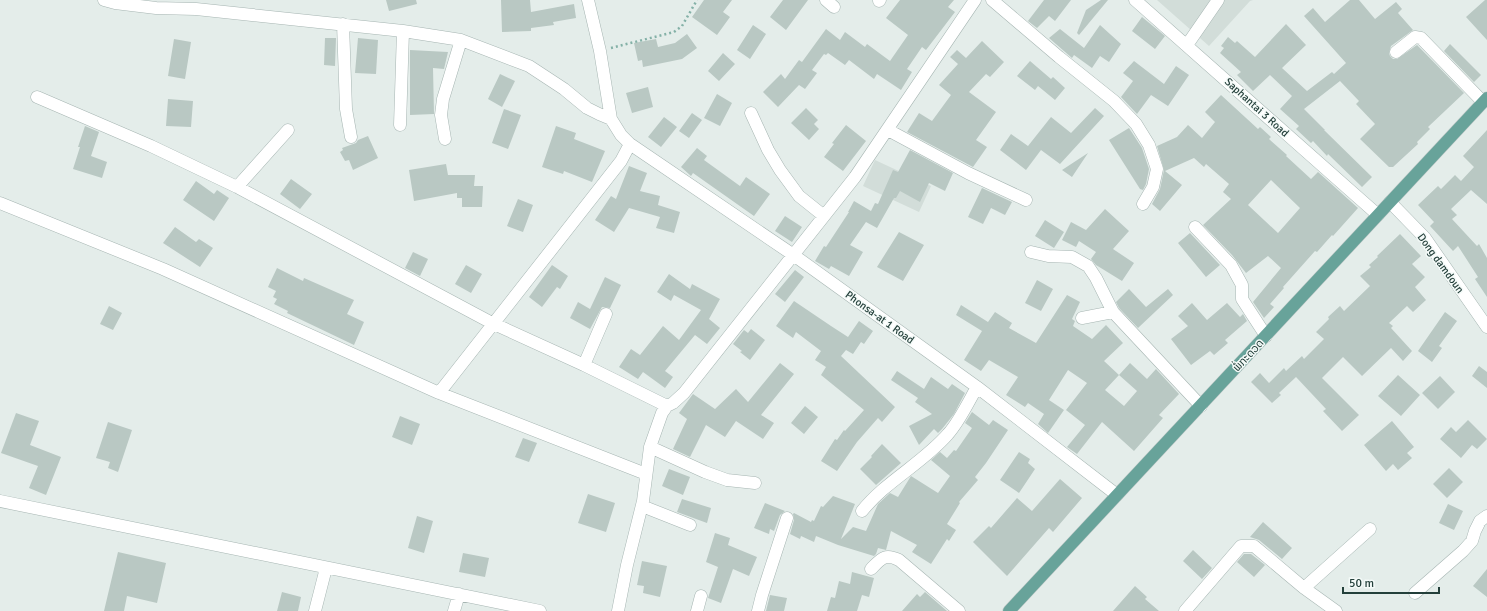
<svg xmlns="http://www.w3.org/2000/svg" width="1487" height="611" font-family="Signika,'Noto Sans Lao',sans-serif">
  <style>
    .built { fill: #d2ddd9 }
    .building { fill: #b9c8c3; fill-rule: evenodd }
    .lines { fill: none; stroke-linecap: round; stroke-linejoin: round }
    .minor-casing { stroke: #a6b5b2; stroke-width: 13 }
    .major-casing { stroke: #c1c9c8; stroke-width: 13 }
    .path { stroke: #84b1a7; stroke-width: 2.5; stroke-dasharray: 2 3; stroke-linecap: butt }
    .minor { stroke: #fff; stroke-width: 12 }
    .major { stroke: #68a39a; stroke-width: 12 }
    .labels { text-anchor: middle; stroke-width: 3; stroke-linejoin: round; paint-order: stroke }
    .street-label { font-size: 11px; fill: #233f3a; stroke: #f4faf8 }
  </style>
  <rect width="100%" height="100%" fill="#e4edea"/>
  <path class="built" d="M1157,0H1253L1250,1L1209,46Z
    M875,160L931,186L919,212L863,186Z"/>
  <path class="building" d="M386,0H416L417,4L389,11Z
    M501,0H530L531,12L574,4L576,18L553,22L554,25L531,28V31L502,32Z
    M704,0H732L723,12L730,17L717,35L692,17Z
    M783,0H808L786,30L770,17Z
    M900,0H954L948,7L955,12L926,50L922,47L907,69L912,72L901,90L877,74L874,79L849,60L845,65L828,53L826,55L824,54L812,70L817,73L805,89L799,85L778,107L763,92L781,74L785,79L799,60L802,62L826,29L840,40L845,32L865,47L867,44L890,61L908,35L886,18Z
    M1044,0H1071L1055,21L1049,16L1037,28L1028,21Z
    M1101,0H1108L1079,35L1077,33L1086,10Z
    M1350,0H1359L1375,19L1396,2L1402,9L1398,13L1413,30L1391,46L1389,53L1390,56L1393,59H1397L1417,45L1464,93L1428,127L1430,129L1417,142L1418,144L1393,167H1389L1360,139L1375,124L1356,104L1359,101L1340,81L1304,109L1325,130H1324L1372,177L1362,187L1328,154L1327,156L1313,141L1311,143L1296,129L1299,126L1280,109L1292,96L1270,75L1253,91L1237,75L1241,72L1220,53L1224,48L1221,46L1228,37L1235,43L1237,41L1255,57L1286,24L1306,45L1282,68L1307,91L1332,72L1334,74L1346,63L1304,16L1313,8L1325,22Z
    M1485,0H1487V40L1466,17Z
    M1142,17L1165,36L1155,49L1132,31Z
    M753,25L766,34L750,59L737,50Z
    M1100,25L1121,44L1109,62L1100,56L1092,68L1074,55L1072,58L1049,38L1060,29L1084,48Z
    M687,34L697,48L682,59L643,67L642,60L638,61L634,43L656,39L658,47L675,43Z
    M325,38H336L335,66L324,65Z
    M358,38L378,40L376,74L355,73Z
    M174,39L191,42L185,79L168,76Z
    M982,41L1004,62L990,77L986,74L969,92L996,112L976,140L987,147L973,167L907,132L919,113L932,121L951,95L939,85L958,64L950,57L957,50L966,58Z
    M1450,44L1481,75L1474,82L1444,51Z
    M410,50L448,52L444,69L433,68L434,114L410,115Z
    M723,53L735,64L719,81L708,71Z
    M1030,61L1051,79L1053,77L1065,88L1055,100L1038,86L1035,90L1017,76Z
    M1134,61L1164,84L1176,66L1189,75L1168,106L1151,95L1137,114L1121,97L1133,81L1123,73Z
    M500,74L515,81L502,107L488,99Z
    M648,87L653,107L632,113L626,93Z
    M717,94L732,103L720,126L704,118Z
    M1221,95L1258,129L1260,127L1271,137L1269,139L1287,155L1286,156L1311,179L1318,172L1358,208L1333,236L1332,235L1317,252L1315,251L1283,287L1284,288L1270,304L1274,307L1264,318L1253,302L1281,268L1268,256L1246,273L1232,255L1203,225L1231,199L1223,192L1229,184L1206,164L1204,167L1194,158L1165,171L1182,185L1160,211L1152,204L1160,189L1164,170L1157,146L1177,137L1188,125L1202,138L1215,122L1205,112ZM1271,180L1300,208L1278,233L1248,205Z
    M168,99L193,101L191,127L166,126Z
    M806,108L818,120L814,124L819,129L809,140L791,123Z
    M1095,108L1104,116L1060,164L1041,150L1026,170L1000,150L1011,134L1028,146L1051,117L1071,133Z
    M504,109L521,115L508,149L492,143Z
    M692,113L702,120L689,138L679,131Z
    M664,117L677,127L661,147L648,137Z
    M846,125L866,141L843,171L824,157L834,144L832,143Z
    M85,126L99,132L91,156L107,162L102,178L73,169L80,147H78Z
    M556,126L576,133L574,139L605,151L592,182L564,171L563,174L542,167Z
    M1129,128L1142,148L1149,169L1146,184L1143,190L1140,189L1109,140Z
    M1487,130V204L1471,190L1451,209L1457,215L1452,219L1477,246L1479,244L1487,258V297L1475,279L1478,277L1458,246L1453,251L1430,226L1434,222L1418,205L1438,186L1441,189L1455,175L1461,181L1474,167L1463,156Z
    M368,136L378,158L353,170L349,160L345,161L340,152L343,150L342,148L356,143L358,140Z
    M697,148L707,156L704,160L740,186L746,177L770,194L754,216L693,173L691,176L681,167Z
    M910,150L953,173L945,191L929,183L920,202L900,191L896,198H894L877,228L866,222L850,245L863,252L849,276L831,266L829,269L815,261L824,246L826,247L849,212H848L854,201L871,211L875,203L878,204L893,170L898,172Z
    M1088,153L1072,177L1062,170Z
    M446,164L448,175H475L474,186H483L482,207H462V198H457V193L414,201L409,170Z
    M629,166L647,173L640,191L660,196L658,205L680,212L674,233L656,228L660,217L629,208L614,232L595,220L611,196L616,199Z
    M291,179L312,194L300,209L280,194Z
    M196,181L214,194L217,190L229,198L214,221L183,200Z
    M982,188L1012,202L1005,215L991,208L983,224L968,217Z
    M518,199L533,205L523,232L507,226Z
    M1105,209L1129,231L1113,249L1134,263L1122,281L1096,265L1091,259L1096,252L1079,241L1076,247L1062,240L1071,222L1086,230Z
    M785,216L802,227L792,242L775,231Z
    M1045,220L1064,232L1054,248L1035,236Z
    M175,227L196,242L199,239L213,248L200,267L163,243Z
    M899,232L924,245L903,281L877,267Z
    M1190,233L1220,265L1206,277L1178,243Z
    M1400,234L1421,256L1412,264L1425,277L1415,287L1426,300L1413,312L1407,306L1389,323L1393,326L1391,328L1412,351L1403,361L1391,348L1362,376L1343,357L1322,378L1359,415L1342,431L1323,411L1326,409L1296,377L1279,393L1281,395L1272,403L1251,382L1260,373L1269,383L1284,368L1286,371L1302,356L1304,359L1324,339L1316,332L1329,319L1328,317L1340,306L1344,311L1370,286L1360,276L1371,267L1369,265L1378,257L1377,256Z
    M413,252L428,259L420,276L405,268Z
    M466,265L482,274L471,293L455,284Z
    M552,265L568,276L560,289L557,287L542,307L529,297Z
    M277,268L303,281L304,278L354,300L347,314L364,322L354,345L287,313L288,311L274,304L277,299L273,297L276,291L268,287Z
    M795,270L804,277L785,302L775,294Z
    M669,274L690,289L692,284L720,299L709,319L720,328L707,344L695,335L665,371L673,377L665,388L643,372L638,379L619,367L631,349L640,355L663,326L679,340L701,310L674,295L671,301L657,292Z
    M605,277L621,285L610,308L602,307L590,329L570,318L578,302L590,309Z
    M1037,280L1053,289L1041,311L1025,303Z
    M1129,289L1146,307L1168,289L1173,295L1138,328L1119,308L1116,302Z
    M1067,295L1080,302L1072,319L1075,321L1073,326L1092,339L1106,325L1123,343L1104,361L1119,375L1105,390L1124,406L1137,391L1119,375L1130,363L1147,379L1156,369L1179,394L1159,415L1163,418L1134,451L1102,422L1077,454L1067,447L1085,425L1066,410L1087,383L1068,370L1049,400L1064,410L1048,433L1038,424L1044,414L1028,403L1025,407L1006,395L1018,377L989,360L981,371L964,360L982,331L956,315L961,305L988,322L995,312L1012,323L1009,328L1036,343Z
    M794,301L831,326L848,337L859,321L873,331L864,344L861,342L853,354L846,350L841,356L895,407L882,422L878,418L857,442L837,471L821,461L835,439L837,440L844,430L845,431L864,410L821,375L826,367L815,360L821,351L796,332L793,338L776,326Z
    M1192,303L1207,320L1227,303L1240,317L1243,314L1247,321L1225,340L1228,343L1214,355L1210,351L1191,365L1171,339L1188,326L1178,316Z
    M109,306L122,313L113,330L100,324Z
    M1445,312L1457,321L1439,346L1442,348L1432,362L1418,351Z
    M751,329L765,340L750,360L740,352L742,351L733,344L744,330L748,333Z
    M780,363L794,374L761,415L774,423L763,439L736,421L725,437L706,425L690,457L673,449L687,419L679,413L693,394L715,409L736,389L748,402Z
    M1479,366L1487,372V388L1472,376Z
    M897,371L924,389L931,377L948,389L952,384L965,393L954,414L942,429L938,433L934,429L919,445L909,426L932,414L915,402L918,398L891,380Z
    M1398,375L1420,395L1401,416L1378,396Z
    M1440,376L1455,392L1438,409L1422,393Z
    M805,406L818,417L804,434L791,423Z
    M972,412L989,425L993,420L1008,430L986,463L975,477L978,480L959,502L960,503L947,524L956,530L949,541L947,539L931,564L912,552L917,545L891,531L886,550L878,548L876,554L874,556L838,545L816,536L814,542L801,536L800,539L790,534L794,520L793,514L794,513L811,522L812,520L814,521L821,506L823,507L833,496L855,504L841,539L853,527L866,531L878,504L890,493L898,497L911,476L938,493L950,476L931,460L940,452L947,458L954,450L956,451L972,428L965,423Z
    M16,413L39,421L30,445L61,457L46,495L29,488L38,466L1,453Z
    M400,416L420,424L412,445L392,437Z
    M1468,420L1487,439L1477,449L1472,445L1461,458L1440,439L1451,427L1456,432Z
    M1392,421L1414,447L1407,453L1412,458L1398,470L1393,464L1386,471L1364,445Z
    M108,422L132,430L118,472L108,468L110,462L96,458Z
    M523,438L537,443L529,462L515,457Z
    M882,444L901,463L876,485L860,469L872,457L871,456Z
    M1019,452L1030,459L1028,463L1035,469L1019,493L1000,480Z
    M1449,468L1463,482L1447,498L1433,484Z
    M669,469L690,477L683,495L662,486Z
    M1060,479L1082,498L1053,532L1049,528L1007,576L973,542L989,526L991,528L1017,498L1032,511Z
    M588,494L615,503L606,532L578,523Z
    M682,499L711,508L707,523L677,512Z
    M765,503L785,511L780,515L774,531L770,529L769,534L754,528Z
    M1448,504L1463,511L1454,530L1439,523Z
    M417,516L433,521L424,553L408,548Z
    M1263,522L1292,548L1282,559L1259,540L1250,537Z
    M715,533L730,538L728,545L757,557L749,576L733,569L721,603L708,598L718,567L706,562Z
    M1193,550L1212,568L1202,579L1183,561Z
    M118,552L166,563L157,603L127,596L124,611H104Z
    M463,553L489,558L485,577L459,572Z
    M1244,554H1251L1265,565L1254,577L1237,562Z
    M642,561L667,566L660,597L643,593L644,586L637,585Z
    M1487,569V597L1473,586Z
    M852,572L874,578L869,597L862,595L857,611H827L831,597L835,598L839,581L850,584Z
    M1135,586L1147,597L1145,599L1159,611H1113Z
    M282,592L301,597L298,611H277Z
    M925,592L947,611H902L917,594L920,597Z
    M770,595L787,598L784,611H766Z"/>
  <g class="lines">
    <g class="minor-casing">
      <path id="minor" d="M104,0L115,3L156,8L196,9L403,31L461,40L529,66L564,89L587,108L599,114L611,119
        M588,0L600,51L611,119L621,135L630,144L792,254L977,387L1117,495
        M826,0L834,7
        M992,0L1059,57L1114,101L1136,124L1149,145L1157,169L1153,187L1143,204
        M1135,0L1378,215
        M879,1L880,0
        M343,24L346,109L351,137
        M1187,45L1218,0
        M1396,52L1415,37L1421,38L1483,102
        M37,97L151,146L237,187L492,323L584,365L667,406
        M751,113L768,150L780,170L799,196L824,216
        M400,125L403,31
        M888,130L968,173L1026,200
        M445,139L441,115L443,99L461,40
        M237,187L288,130
        M1390,202L1425,238L1487,327
        M0,203L163,269L439,393L646,474
        M1195,227L1231,265L1242,285V299L1266,336
        M1031,252L1048,256L1072,257L1088,266L1096,278L1113,312
        M1082,318L1113,312L1201,406
        M584,365L606,314
        M439,393L621,161L630,144
        M650,447L705,472L727,480L755,483
        M0,501L540,611
        M642,506L690,525
        M862,511C886,481 923,463 948,434C959,422 969,401 977,387
        M871,569C881,559 884,553 899,560L959,611
        M1304,588L1370,529
        M1415,593L1463,551L1472,541L1475,531L1480,521L1487,516
        M315,611L326,568
        M454,611L459,594
        M618,611L627,565L643,501L650,447L662,413L667,406L673,403L684,393L855,177L975,0
        M697,611L701,596
        M758,611L762,595L787,518
        M1185,611L1241,546H1254L1304,588L1336,611"/>
    </g>
    <g class="major-casing">
      <path id="major" d="M1009,611L1487,98"/>
    </g>
    <path class="path" d="M611,48L674,32L682,26L697,0"/>
    <use href="#minor" class="minor"/>
    <use href="#major" class="major"/>
  </g>
  <g class="labels">
    <g class="street-label">
      <text transform="translate(1257 107) rotate(42)" y="4">Saphantai 3 Road</text>
      <text transform="translate(1441 263) rotate(54)" y="4">Dong damdoun</text>
      <text transform="translate(880 317) rotate(36)" y="4">Phonsa-at 1 Road</text>
      <text transform="translate(1248 355) rotate(-47)" y="4">ພໍ່ກະດວດ</text>
    </g>
  </g>
  <path d="M1343 587v6h96v-6" fill="none" stroke="#233f3a" stroke-width="2"/>
  <text x="1349" y="587" font-size="12" fill="#233f3a" stroke="#f4faf8" stroke-width="3" paint-order="stroke">50 m</text>
</svg>
